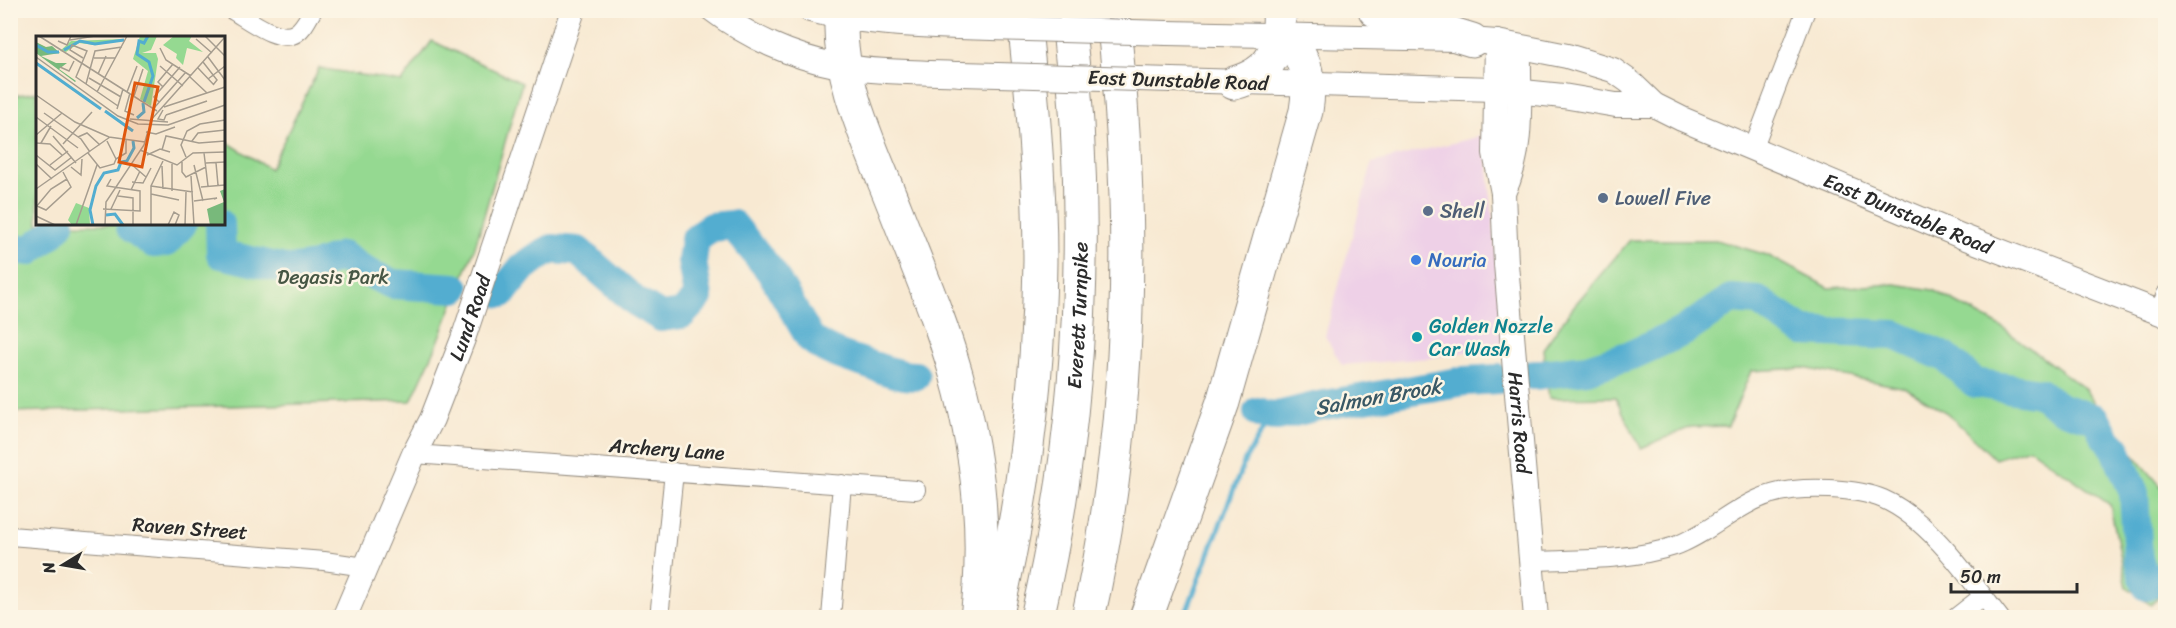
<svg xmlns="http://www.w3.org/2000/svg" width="2176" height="628" font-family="Sriracha,sans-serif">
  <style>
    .built { fill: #eed0e7 }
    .green { fill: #95d991; stroke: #60825e; stroke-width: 1.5 }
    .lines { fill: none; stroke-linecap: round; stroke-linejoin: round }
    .stream { stroke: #52add0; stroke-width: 5 }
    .river { stroke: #52add0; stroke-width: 30 }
    .minor-casing { stroke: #928a7e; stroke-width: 20 }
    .tertiary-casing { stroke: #928a7e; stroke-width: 26 }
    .motorway-casing { stroke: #928a7e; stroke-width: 35 }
    .minor { stroke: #fff; stroke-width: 18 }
    .tertiary { stroke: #fff; stroke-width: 24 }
    .motorway { stroke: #fff; stroke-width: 33 }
    .tertiary-bridge-casing { stroke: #928a7e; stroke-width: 26; stroke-linecap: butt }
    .tertiary-bridge { stroke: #fff; stroke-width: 24 }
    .service-dot { fill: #5c6f8a; stroke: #fcf5e5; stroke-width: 2 }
    .shop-dot { fill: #3f7fe0; stroke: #fcf5e5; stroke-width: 2 }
    .culture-dot { fill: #0f9aa8; stroke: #fcf5e5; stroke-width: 2 }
    .labels { text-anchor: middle; stroke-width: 5; stroke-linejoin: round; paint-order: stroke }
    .street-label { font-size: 20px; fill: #2b2b2b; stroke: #fcf5e5 }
    .service-label { font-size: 20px; fill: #4e5e75; stroke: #fcf5e5; text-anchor: start }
    .shop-label { font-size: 20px; fill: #366cbe; stroke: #fcf5e5; text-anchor: start }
    .park-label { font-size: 20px; fill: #465644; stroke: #fcf5e5 }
    .culture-label { font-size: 20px; fill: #0d838f; stroke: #fcf5e5; text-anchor: start }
    .water-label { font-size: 21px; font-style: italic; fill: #395865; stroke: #fcf5e5 }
    .inset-river { fill: none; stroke: #52add0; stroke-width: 3 }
    .inset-road { fill: none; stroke: #a69d8f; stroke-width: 1.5 }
    .view { fill: #df570e; fill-opacity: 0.15; stroke: #df570e; stroke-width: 3 }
    .inset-edge { fill: none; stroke: #2b2b2b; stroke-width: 3 }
  </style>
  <rect width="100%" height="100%" fill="#fcf5e5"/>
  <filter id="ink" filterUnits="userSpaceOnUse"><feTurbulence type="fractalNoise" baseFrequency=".0167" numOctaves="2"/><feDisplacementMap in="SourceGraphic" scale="12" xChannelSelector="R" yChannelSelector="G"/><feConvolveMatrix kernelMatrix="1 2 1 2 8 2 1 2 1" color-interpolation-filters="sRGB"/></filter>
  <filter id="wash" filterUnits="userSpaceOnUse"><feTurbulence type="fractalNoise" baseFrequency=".008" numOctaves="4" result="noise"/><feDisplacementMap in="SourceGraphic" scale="24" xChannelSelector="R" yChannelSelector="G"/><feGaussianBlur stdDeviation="1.35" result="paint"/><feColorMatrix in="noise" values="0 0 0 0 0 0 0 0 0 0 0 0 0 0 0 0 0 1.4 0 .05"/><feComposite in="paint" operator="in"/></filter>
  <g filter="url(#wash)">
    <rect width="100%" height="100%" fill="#f8e9d2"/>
    <path class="built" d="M1485,135L1504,345L1431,358L1342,365L1325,336L1372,163Z"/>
    <path class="green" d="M432,41L522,83L475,247L437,345L411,401L11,412V96L37,92L38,224H224V140L270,169L319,68L402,82Z
      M1630,240H1716L1767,255L1829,288L1895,284L1933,290L2001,327L2084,388L2113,430L2165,491V591L2151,605L2127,587L2110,505L2029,448L1995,459L1947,413L1906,388L1804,368L1751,371L1728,426L1691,427L1641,448L1615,397L1549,398L1543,349L1573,307Z"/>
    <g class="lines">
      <path class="stream" d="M1184,618L1245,460L1271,416"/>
      <path class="river" d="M131,224V227L153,243L166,242L182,224
        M220,224L221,254L289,270L315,266L342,256L366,272L393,284L455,288
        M10,248L29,251L50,235L60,224
        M502,293L523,267L539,256L552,249L578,251L635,301L661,317L682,314L698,297L692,261L695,240L711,227L733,225L772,273L810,338C829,354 848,357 870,365C886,370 898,376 915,376
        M1533,375L1587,369L1634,354L1684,331L1731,299L1758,301L1803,331L1895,335L1945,357L1975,383L2039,393L2061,408L2096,419L2106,438L2115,447L2134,493L2138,559L2147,586L2166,575
        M1258,412L1264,415L1278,416L1318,406L1465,381L1498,379"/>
    </g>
  </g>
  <g filter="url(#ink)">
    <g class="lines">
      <g class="minor-casing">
        <path id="minor" d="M232,10C248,19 279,44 296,33C304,28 308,18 313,10
          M1753,149L1806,10
          M2159,312L2166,294
          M414,454L916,490
          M10,536L324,561L365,567
          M1531,561C1579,559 1629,561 1675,546C1705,535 1729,512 1758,499C1781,489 1805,488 1830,489C1847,490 1867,492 1883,499C1929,519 1969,578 2000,618
          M659,618L674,472
          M831,618L842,484
          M1955,618L1983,596"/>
      </g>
      <g class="tertiary-casing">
        <g id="tertiary">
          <path d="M713,10C748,37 793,57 835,65C876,73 919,72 961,74"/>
          <path d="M810,10C858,23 908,25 958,27"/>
          <path id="s1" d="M1167,33L1456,39L1497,42L1567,56L1613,70L1630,82L1654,105L1682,119L1961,236L2166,315"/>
          <path id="s2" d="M1497,42L1495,153L1503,193L1506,264L1536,618"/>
          <path d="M1172,80L1495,89L1563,96L1616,105H1654"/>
          <path d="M1503,193C1525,148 1518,95 1519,47"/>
          <path id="s3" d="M344,618L414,454L432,419L463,339L573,10"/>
        </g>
      </g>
      <g class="motorway-casing">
        <g id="motorway">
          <path d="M842,10C834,75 873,151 896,211C917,265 940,318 956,374C978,452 987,536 977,618"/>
          <path d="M1375,10L1472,40"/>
          <path d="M1234,83C1274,72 1281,48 1279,10"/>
          <path d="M996,618C1023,500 1039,381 1040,261C1040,177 1032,94 1023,10"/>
          <path id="s4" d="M1037,618C1084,416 1091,215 1067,10"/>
          <path d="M1088,618C1133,418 1136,213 1112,10"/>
          <path d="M1146,618L1223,402L1306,111C1311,80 1307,52 1280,34"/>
        </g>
      </g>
      <use href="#minor" class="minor"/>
      <use href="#tertiary" class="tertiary"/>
      <use href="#motorway" class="motorway"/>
      <g class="tertiary-bridge-casing">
        <path id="tertiary-bridge" d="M958,27L1167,33
          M961,74L1172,80"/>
      </g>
      <use href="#tertiary-bridge" class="tertiary-bridge"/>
    </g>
  </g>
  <g class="service-dot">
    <circle cx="1603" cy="198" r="6"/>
    <circle cx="1428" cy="211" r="6"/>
  </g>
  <circle class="shop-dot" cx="1416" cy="260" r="6"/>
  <circle class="culture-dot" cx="1417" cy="337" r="6"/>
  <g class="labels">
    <g class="street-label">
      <text transform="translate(1178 80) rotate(2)" y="7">East Dunstable Road</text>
      <text dy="7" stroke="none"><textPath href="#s1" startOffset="780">East Dunstable Road</textPath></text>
      <text dy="7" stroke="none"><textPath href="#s4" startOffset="306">Everett Turnpike</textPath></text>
      <text dy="7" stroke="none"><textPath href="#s3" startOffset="326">Lund Road</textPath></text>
      <text dy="7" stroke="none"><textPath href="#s2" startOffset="382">Harris Road</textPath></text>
      <text transform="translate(667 449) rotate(4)" y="7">Archery Lane</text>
      <text transform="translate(190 528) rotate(4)" y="7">Raven Street</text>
    </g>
    <g class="service-label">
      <text x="1615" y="205">Lowell Five</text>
      <text x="1440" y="218">Shell</text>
    </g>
    <g class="shop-label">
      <text x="1428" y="267">Nouria</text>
    </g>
    <g class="park-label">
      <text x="333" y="284">Degasis Park</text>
    </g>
    <g class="culture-label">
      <text x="1429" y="333">Golden Nozzle<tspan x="1429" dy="23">Car Wash</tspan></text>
    </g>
    <g class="water-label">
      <text transform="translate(1378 397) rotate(-10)" y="7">Salmon Brook</text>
    </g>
  </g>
  <g transform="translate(36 36)">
    <rect width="189" height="189" fill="#f8e9d2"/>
    <path d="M104,0H121L115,14L106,17H120L122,23L115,70L104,63L112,35L97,23ZM138,0H156L153,5L167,16L151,12L147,29L140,22L141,18L127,9ZM88,3L59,9L43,7L30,16L24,15L35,5ZM40,167L53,172L54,189H36L32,184Z" fill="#95d991"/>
    <path d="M0,6L10,11L16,10L24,17L5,20L20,27H31L23,33L40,45L39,46L0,17ZM189,153V189H174L171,173L188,166L184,155Z" fill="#78b97b"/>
    <path class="inset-river" d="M0,9L12,16H23M28,14L44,5L59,8L88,4M0,27L65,73M108,66L117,40L113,26L101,18L103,5L108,7L112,0M69,75L97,95M101,82L108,76L107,67M70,179L79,178L87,189M57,189L54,174L60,150L68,137L82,134L85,126L91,125L98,112L97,105"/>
    <path class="inset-road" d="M3,0L121,75M169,0L189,20M160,3L176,17M34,4L59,0M22,5L31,9L35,0M124,12L130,24L155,40M0,21L82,80L102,88L132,89L189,69M172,21L189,44M47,22L34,14L36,9L51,15L40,41L82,70M58,22H79M167,26L181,44L177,49M124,30L147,50M24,31L33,35L38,25M162,32L178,49M62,38L70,20M154,41L171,57M53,42L85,61M172,43L189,30M50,48L59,15L86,11M127,51L122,46L137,28M61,56L91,0M91,56L101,30M94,57L89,75L98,79M0,59L39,86L73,101L109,106M98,60L107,33M123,66L118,61L144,31M128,71L189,51M118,72L150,36M81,73L87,53M127,74L122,83L128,84L130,79M8,77L45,103L54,116M130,79L171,65M0,81L42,112M94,83L132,86M114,85L189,1M110,96L120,98L139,91M0,99L26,77M17,100L40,127M42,101L51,97L64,109M156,105L162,97L189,94M0,107L14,108L26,119M5,107L15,90M27,108L56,76M104,114L141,129L157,117L189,116M126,114L130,100L163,107L189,105M52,117L64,132L78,128L80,123L71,105M168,117L172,150M0,119L19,134L36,121M111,119L124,113L134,116M150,121L145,109L151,95L164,88L189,84M80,123L90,117V103M146,126V136L150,141L170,131M170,127L189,126M180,127L182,149M0,128L16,143M95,128L110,141M136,128V155M14,129L32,115M158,129L167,165M126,130L127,153M35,131L45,139L46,123M155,140L158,189M96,146L107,147L115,132M115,150L157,156M165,151L189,149M0,153L74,101M95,154L104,135M115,158L143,164M82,160L97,162V189M158,165L181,162L178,163M1,170L10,174L35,151L27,136M0,171L15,153L31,143M67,173L104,175V155L71,150L75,143M75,173L84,154M0,180L19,189M40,189L61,129M69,189L70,166L108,109L112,95M115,189V150L127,125M132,189L138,176L143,179L139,189M149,189L150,156"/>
    <path class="view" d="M99,47L122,51L106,131L83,126Z"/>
    <rect width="189" height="189" class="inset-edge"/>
  </g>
  <rect width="2176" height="628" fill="none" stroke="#fcf5e5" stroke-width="36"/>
  <g transform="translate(63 565) rotate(259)" stroke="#fcf5e5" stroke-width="4.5" paint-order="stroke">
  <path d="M0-4.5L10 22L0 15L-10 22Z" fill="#2b2b2b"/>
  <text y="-9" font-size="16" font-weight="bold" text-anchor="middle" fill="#2b2b2b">N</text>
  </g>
  <path d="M1951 583v9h126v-9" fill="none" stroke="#2b2b2b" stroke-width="3"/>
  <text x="1960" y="583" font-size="18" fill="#2b2b2b" stroke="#fcf5e5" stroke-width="4.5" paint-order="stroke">50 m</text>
</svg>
